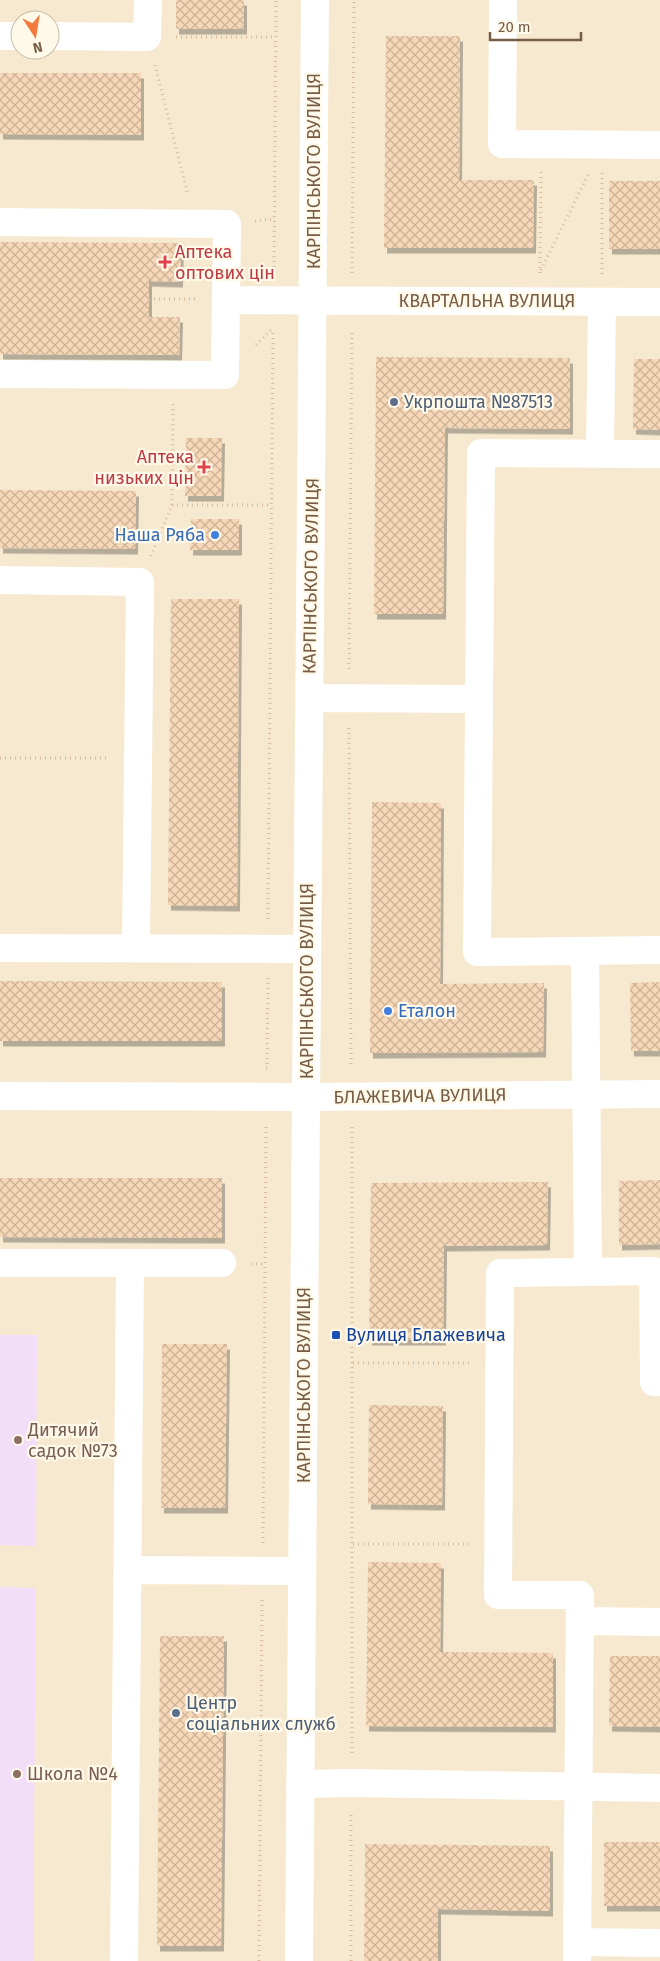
<svg xmlns="http://www.w3.org/2000/svg" width="660" height="1961" font-family="'Fira Sans',sans-serif">
  <style>
    .residential { fill: #f6e9cf; fill-rule: evenodd }
    .education { fill: #f3defa }
    .building { fill: url(#building-cross-hatch); filter: url(#shadow) }
    .lines { fill: none; stroke-linecap: round; stroke-linejoin: round }
    .path { stroke: #dbba9a; stroke-width: 3; stroke-dasharray: 1 4; stroke-linecap: butt }
    .minor { stroke: #fff; stroke-width: 28 }
    .health-dot { fill: #e0444e; stroke: #fff9e9; stroke-width: 2 }
    .service-dot { fill: #5c6f8a; stroke: #fff9e9; stroke-width: 2 }
    .shop-dot { fill: #3f7fe0; stroke: #fff9e9; stroke-width: 2 }
    .transit-dot { fill: #1a4fb4; stroke: #fff9e9; stroke-width: 2 }
    .education-dot { fill: #8d6e63; stroke: #fff9e9; stroke-width: 2 }
    .labels { text-anchor: middle; stroke-width: 4.5; stroke-linejoin: round; paint-order: stroke }
    .street-label { font-size: 18px; fill: #785d46; stroke: #fff9e9 }
    .health-label { font-size: 18px; fill: #be3a42; stroke: #fff9e9; text-anchor: start }
    .service-label { font-size: 18px; fill: #4e5e75; stroke: #fff9e9; text-anchor: start }
    .shop-label { font-size: 18px; fill: #366cbe; stroke: #fff9e9; text-anchor: end }
    .transit-label { font-size: 18px; fill: #164399; stroke: #fff9e9; text-anchor: start }
    .education-label { font-size: 18px; fill: #785e54; stroke: #fff9e9; text-anchor: start }
  </style>
  <defs>
    <pattern id="building-cross-hatch" width="8" height="8" patternUnits="userSpaceOnUse" patternTransform="scale(1.25)"><rect width="8" height="8" fill="#f6d7b7"/><path d="M0 0l8 8M0 8l8-8" fill="none" stroke="#ccb297"/></pattern>
    <filter id="shadow"><feDropShadow dx="3" dy="5.5" stdDeviation="0" flood-color="#0004"/></filter>
  </defs>
  <rect width="100%" height="100%" fill="#fef6e1"/>
  <path class="residential" d="M0,0H304L292,1110L287,1961H0ZM20,20H50V50H20Z
    M328,0H660V292L326,290Z
    M326,311L660,312V1082L319,1084Z
    M660,1106V1961H311L318,1110Z"/>
  <path class="education" d="M0,1335H37L36,1546L0,1545Z
    M0,1587L36,1588L33,1961H0Z"/>
  <path class="building" d="M176,0H244V29H176Z
    M386,36H460L459,180H534L533,248H384Z
    M0,73H141V135L0,134Z
    M609,181H660V249H609Z
    M0,242L181,243L180,282L149,281V317H180L179,355L0,354Z
    M376,357L570,358V429L445,428L443,614H374Z
    M634,359H660V430L633,429Z
    M186,438H222L221,496H185Z
    M0,490L136,491L135,549L0,548Z
    M191,519H239V550H190Z
    M171,599H239L237,906L168,905Z
    M372,802L441,803L440,984L544,983L543,1052L370,1053Z
    M0,981L222,982V1041H0Z
    M660,982V1051H631L630,983Z
    M0,1178H222V1238L0,1237Z
    M660,1180V1244L619,1245V1181Z
    M548,1182L547,1245L444,1246L443,1340H369L371,1183Z
    M162,1344H227L225,1508H161Z
    M369,1405L443,1406L442,1505L368,1504Z
    M368,1562L441,1563L440,1652L553,1653V1727L366,1726Z
    M160,1636H224L221,1946H157Z
    M610,1656H660V1727L609,1726Z
    M604,1842H660V1906H604Z
    M365,1844L550,1846V1911L438,1909V1961H364Z"/>
  <g class="lines">
    <path class="path" d="M176,37H276
      M155,65L188,195
      M255,221L274,219
      M541,270L588,175
      M274,272L276,0
      M352,273L354,0
      M540,273L541,172
      M602,274V172
      M149,299H198
      M256,345L271,330
      M172,505H272
      M151,556L172,505L173,404
      M349,669L352,330
      M349,728L351,1067
      M0,758H110
      M268,919L273,330
      M266,1068H267L268,978
      M251,1264H265
      M353,1363H472
      M263,1543L266,1127
      M353,1544H470
      M352,1753V1127H354
      M259,1961L262,1599
      M351,1961V1812"/>
    <path class="minor" d="M503,0L502,144L660,145
      M0,36H20
      M50,36L147,37L148,0
      M0,222L227,224L225,375L0,374
      M226,300L660,302
      M600,454L602,302
      M660,454L481,453L477,952L660,950
      M0,580L140,582L136,948
      M310,698L479,699
      M0,948L307,949
      M585,951L588,1272
      M0,1096L306,1097L660,1094
      M0,1263H222
      M128,1570L302,1571
      M580,1621L660,1622
      M300,1784L351,1783L660,1788
      M578,1942L660,1943
      M124,1961L130,1264
      M299,1961L315,0
      M577,1961L580,1595H498L500,1273L653,1271L654,1382H660"/>
  </g>
  <g class="health-dot">
    <path d="M162.5 254.5h5v5h5v5h-5v5h-5v-5h-5v-5h5z"/>
    <path d="M201.5 459.5h5v5h5v5h-5v5h-5v-5h-5v-5h5z"/>
  </g>
  <g class="service-dot">
    <circle cx="394" cy="402" r="5"/>
    <circle cx="176" cy="1713" r="5"/>
  </g>
  <g class="shop-dot">
    <circle cx="215" cy="535" r="5"/>
    <circle cx="388" cy="1011" r="5"/>
  </g>
  <rect class="transit-dot" x="331" y="1330" width="10" height="10" rx="2.5"/>
  <g class="education-dot">
    <circle cx="18" cy="1440" r="5"/>
    <circle cx="17" cy="1774" r="5"/>
  </g>
  <g class="labels">
    <g class="street-label">
      <text transform="translate(314 171) rotate(-90)" y="6">КАРПІНСЬКОГО ВУЛИЦЯ</text>
      <text x="487" y="307">КВАРТАЛЬНА ВУЛИЦЯ</text>
      <text transform="translate(311 576) rotate(-89)" y="6">КАРПІНСЬКОГО ВУЛИЦЯ</text>
      <text transform="translate(307 981) rotate(-90)" y="6">КАРПІНСЬКОГО ВУЛИЦЯ</text>
      <text transform="translate(420 1096) rotate(-1)" y="6">БЛАЖЕВИЧА ВУЛИЦЯ</text>
      <text transform="translate(304 1385) rotate(-90)" y="6">КАРПІНСЬКОГО ВУЛИЦЯ</text>
    </g>
    <g class="health-label">
      <text x="175" y="258">Аптека<tspan x="175" dy="21">оптових цін</tspan></text>
      <text x="194" y="463" text-anchor="end">Аптека<tspan x="194" dy="21">низьких цін</tspan></text>
    </g>
    <g class="service-label">
      <text x="404" y="408">Укрпошта №87513</text>
      <text x="186" y="1709">Центр<tspan x="186" dy="21">соціальних служб</tspan></text>
    </g>
    <g class="shop-label">
      <text x="205" y="541">Наша Ряба</text>
      <text x="398" y="1017" text-anchor="start">Еталон</text>
    </g>
    <g class="transit-label">
      <text x="346" y="1341">Вулиця Блажевича</text>
    </g>
    <g class="education-label">
      <text x="28" y="1436">Дитячий<tspan x="28" dy="21">садок №73</tspan></text>
      <text x="27" y="1780">Школа №4</text>
    </g>
  </g>
  <g transform="translate(35 35) rotate(168)"><circle r="24" fill="#fff9e9" stroke="#c9bba8"/>
  <path d="M0-4L9 19L0 12L-9 19Z" fill="#f3793c"/>
  <text y="-8" font-size="14" font-weight="bold" text-anchor="middle" fill="#785d46">N</text>
  </g>
  <path d="M490 32v8h91v-8" fill="none" stroke="#785d46" stroke-width="2.5"/>
  <text x="498" y="32" font-size="15" fill="#785d46" stroke="#fff9e9" stroke-width="4" paint-order="stroke">20 m</text>
</svg>
